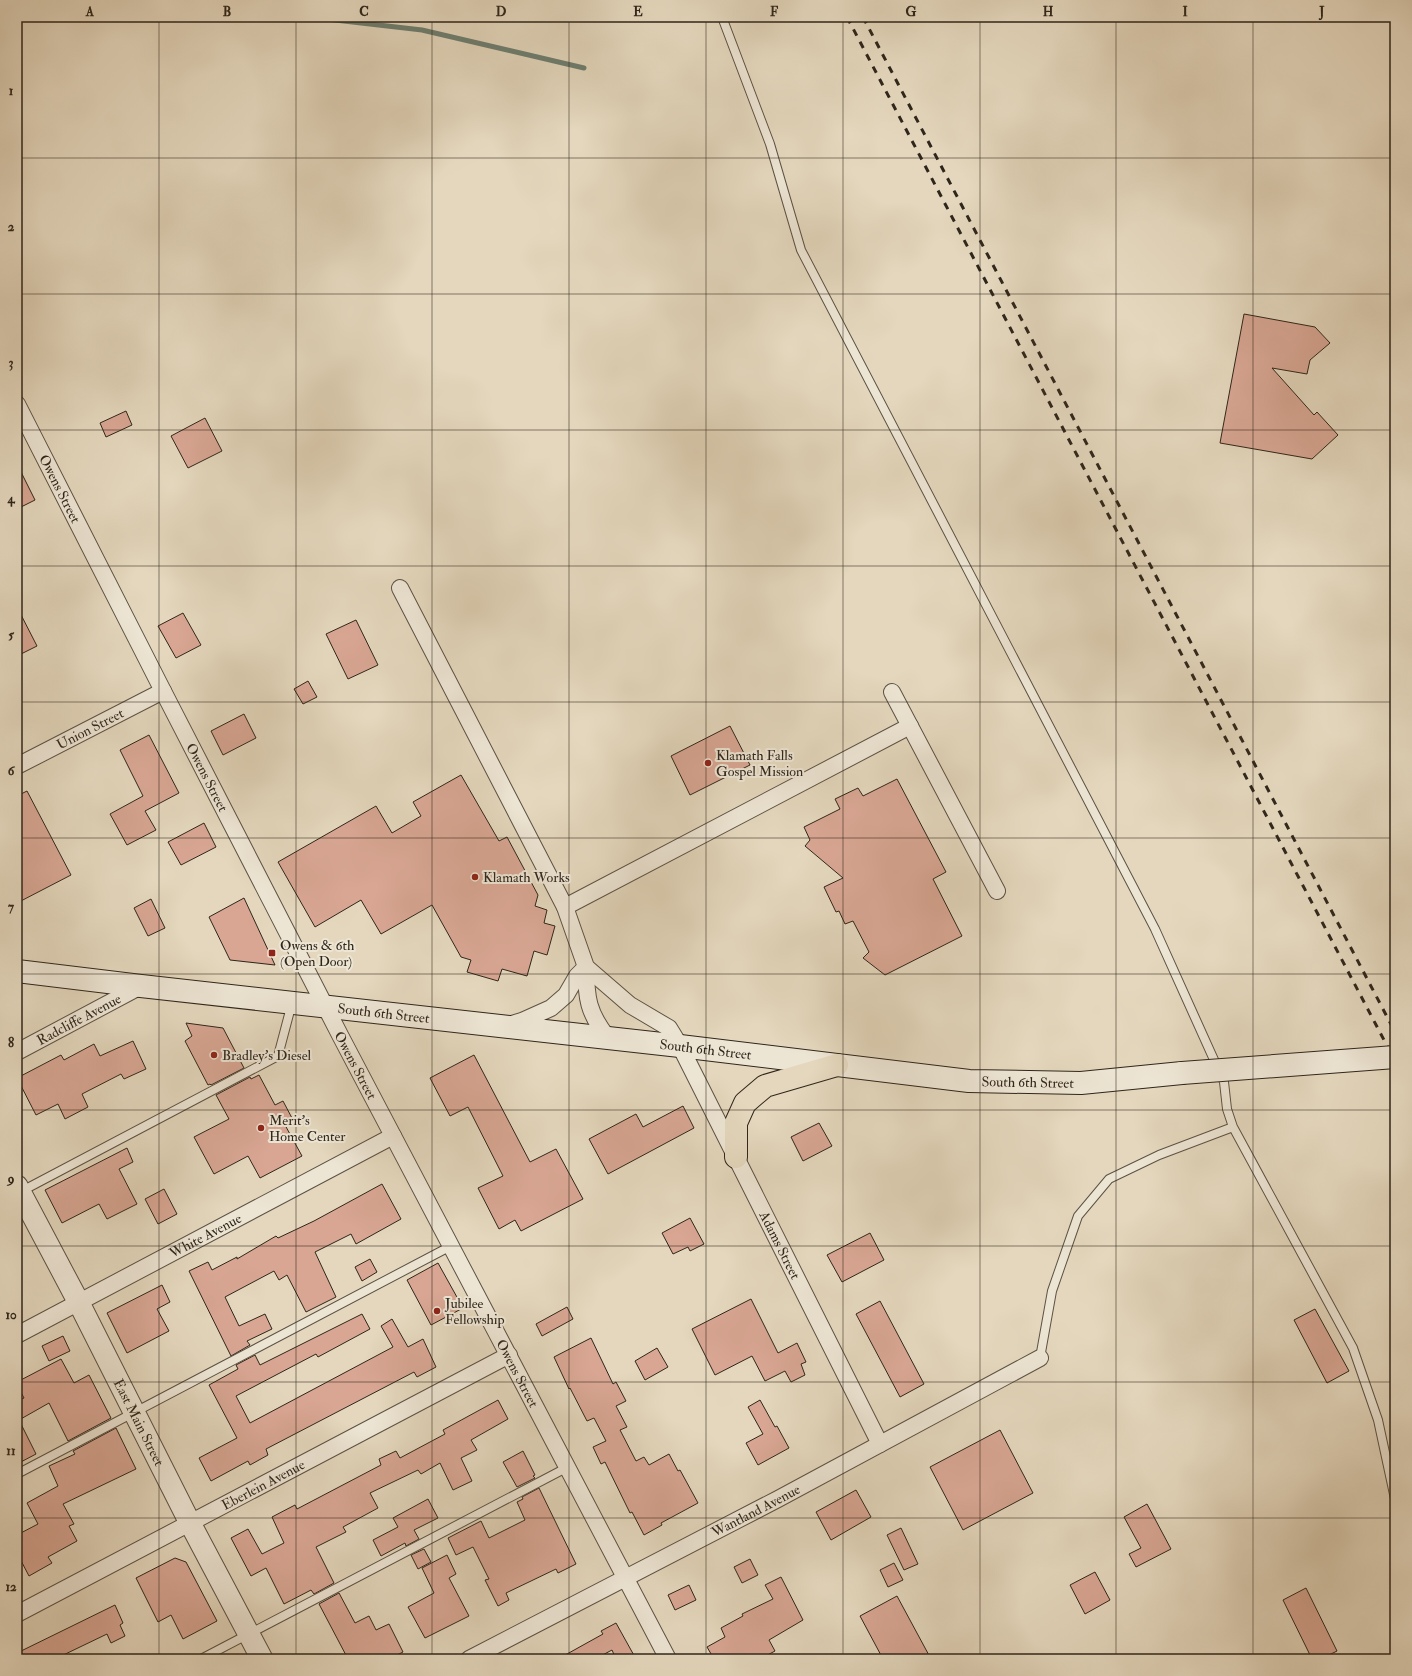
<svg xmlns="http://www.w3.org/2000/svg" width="1412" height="1676" font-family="'IM FELL Double Pica',serif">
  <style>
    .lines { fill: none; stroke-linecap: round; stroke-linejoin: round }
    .stream { stroke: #6d7f71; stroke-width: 5 }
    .building { fill: #d8a693; stroke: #2f261b }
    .service-casing { stroke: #5c5244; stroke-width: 10 }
    .minor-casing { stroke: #5c5244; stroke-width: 18 }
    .tertiary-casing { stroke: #5c5244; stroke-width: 23 }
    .secondary-casing { stroke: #2f261b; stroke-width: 24 }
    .primary-casing { stroke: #2f261b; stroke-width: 24 }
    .service { stroke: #ede5d4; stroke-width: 8 }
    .minor { stroke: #ede5d4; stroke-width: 16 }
    .tertiary { stroke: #ede5d4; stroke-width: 21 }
    .secondary { stroke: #ede5d4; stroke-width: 22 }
    .primary { stroke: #e4d7bd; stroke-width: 22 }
    .rail { stroke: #2f261b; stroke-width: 3; stroke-dasharray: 7 7; stroke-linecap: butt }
    .secondary-bridge-casing { stroke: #2f261b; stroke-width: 24; stroke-linecap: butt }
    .secondary-bridge { stroke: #ede5d4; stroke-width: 22 }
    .grid { fill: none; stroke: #2f261b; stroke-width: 1; stroke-opacity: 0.55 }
    .poi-dot { fill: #8f2418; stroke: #ede5d4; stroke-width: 1.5 }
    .labels { text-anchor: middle; stroke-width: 4; stroke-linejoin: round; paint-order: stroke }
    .street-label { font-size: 14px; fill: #2f261b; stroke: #ede5d4 }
    .poi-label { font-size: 14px; fill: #2f261b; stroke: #ede5d4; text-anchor: start }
    .neatline { fill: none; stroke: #2f261b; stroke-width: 1.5 }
    .grid-label { font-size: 13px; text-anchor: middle; font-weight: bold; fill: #2f261b }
  </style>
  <rect width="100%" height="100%" fill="#e4d7bd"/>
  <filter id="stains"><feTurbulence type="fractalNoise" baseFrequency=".005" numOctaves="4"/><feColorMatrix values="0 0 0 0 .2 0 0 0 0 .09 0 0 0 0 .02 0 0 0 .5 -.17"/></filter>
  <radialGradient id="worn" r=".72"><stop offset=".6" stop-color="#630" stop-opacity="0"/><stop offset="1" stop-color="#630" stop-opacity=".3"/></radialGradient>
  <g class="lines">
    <path class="stream" d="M309,17L422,30L584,68"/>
  </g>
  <path class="building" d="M1244,314L1315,327L1330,343L1310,360L1307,374L1272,368L1314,415L1317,412L1338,435L1312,459L1220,443Z
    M126,411L132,425L106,437L100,423Z
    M205,418L222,451L188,468L171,436Z
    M17,464L35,500L17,509Z
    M17,607L37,646L17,656Z
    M183,613L201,645L176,658L158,626Z
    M356,620L378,665L348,679L326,634Z
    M308,681L317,697L303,704L294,689Z
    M244,714L256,738L223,755L211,731Z
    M730,726L750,765L690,795L671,756Z
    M149,735L179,793L145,811L156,830L127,845L110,814L143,796L120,750Z
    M461,775L499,841L507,837L538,895L535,906L547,910L544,923L555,926L547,955L534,951L527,976L502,969L498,981L467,972L471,960L461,957L432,905L381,934L361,900L315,927L278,862L376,806L392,833L421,816L413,802Z
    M897,779L946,872L933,879L962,936L885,975L863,958L869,952L853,921L845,924L839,911L836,912L824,887L843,878L805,846L810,840L804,827L840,809L835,799L858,788L863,796Z
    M27,791L71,875L17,903V796Z
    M204,823L216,847L181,865L168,842Z
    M244,898L275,965L230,960L209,917Z
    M151,899L165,928L148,936L134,908Z
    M186,1023L223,1028L244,1068L211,1085L210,1084L208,1085L185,1041L192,1036Z
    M133,1041L146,1069L124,1079L121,1074L82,1094L88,1107L65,1119L58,1104L36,1115L17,1078L61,1055L64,1060L94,1044L100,1056Z
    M474,1055L530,1162L556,1149L583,1199L521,1231L515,1220L499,1229L478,1188L503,1176L468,1107L450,1116L430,1078Z
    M259,1075L275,1105L283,1101L293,1120L285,1125L302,1156L260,1178L248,1156L214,1174L194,1137L229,1119L216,1095L250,1077L251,1079Z
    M683,1106L694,1128L608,1174L589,1139L636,1114L643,1127Z
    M819,1123L832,1146L803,1161L791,1137Z
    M127,1148L133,1162L119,1169L137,1204L107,1219L99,1204L62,1223L45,1190Z
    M382,1184L401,1219L356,1244L351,1234L315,1252L336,1297L306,1312L287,1275L279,1280L274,1271L225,1297L239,1326L265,1314L272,1329L247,1341L250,1345L231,1356L189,1271L208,1262L212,1270L237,1257V1259L276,1236L278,1238L314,1221Z
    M164,1189L177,1214L158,1224L145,1199Z
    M690,1218L704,1244L690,1251L688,1247L673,1254L662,1233Z
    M870,1233L884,1260L842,1282L827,1255Z
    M370,1259L377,1272L362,1281L355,1267Z
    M438,1263L463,1308L431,1325L407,1280Z
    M162,1285L170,1302L157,1309L169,1331L127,1353L107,1313Z
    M751,1299L778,1353L797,1343L806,1362L801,1364L805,1375L791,1382L785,1371L765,1381L752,1356L715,1375L692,1329Z
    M880,1301L924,1384L900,1397L856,1314Z
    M567,1307L573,1319L542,1336L536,1324Z
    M1315,1309L1349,1371L1327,1383L1294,1320Z
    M362,1314L370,1329L318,1357L316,1354L236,1396L250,1423L393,1347L381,1326L392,1319L408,1347L423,1339L436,1367L417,1377L414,1372L266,1449L268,1455L250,1465L248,1461L211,1481L199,1458L237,1438L209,1385L238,1369L236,1365L255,1355L260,1365Z
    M63,1336L70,1351L49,1361L42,1346Z
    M591,1338L613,1384L616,1382L626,1401L616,1406L627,1427L620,1430L636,1461L644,1457L649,1465L669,1454L678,1471L680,1470L698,1503L661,1523L662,1525L644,1535L632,1512L630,1513L605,1462L601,1464L593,1447L606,1441L594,1418L587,1421L570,1388L569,1389L554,1357Z
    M657,1348L668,1367L645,1380L635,1361Z
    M61,1359L74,1383L89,1375L111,1418L68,1441L49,1403L19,1420L36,1454L17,1464V1401L24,1398L17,1385V1382Z
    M498,1400L508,1419L471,1440L477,1450L461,1458L472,1481L453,1490L440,1463L421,1474L418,1470L370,1493L378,1508L343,1527L346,1532L316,1547L334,1583L314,1594L311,1590L284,1604L266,1568L251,1576L231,1538L248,1529L262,1554L284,1543L272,1517L295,1505L297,1509L381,1465L379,1459L396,1451L400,1458L445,1434L443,1430Z
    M760,1400L775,1427L777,1426L789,1448L758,1465L746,1443L763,1434L748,1407Z
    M116,1428L136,1469L63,1504L74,1524L69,1526L77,1541L48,1557L52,1563L29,1576L17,1553V1535L38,1524L27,1503L58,1486L49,1466L75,1454L73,1451Z
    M1000,1430L1033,1493L963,1530L930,1467Z
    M523,1451L535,1475L533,1476L535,1478L517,1487L503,1462Z
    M539,1488L576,1564L558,1573L556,1569L506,1593L509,1600L498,1606L485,1580L489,1579L473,1547L456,1555L448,1538L481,1521L489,1538L525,1520L517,1502L523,1499L522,1497Z
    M856,1490L871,1517L831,1540L816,1512Z
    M428,1499L438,1518L414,1530L419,1539L406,1546L405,1543L381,1556L373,1540L398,1527L393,1518Z
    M1147,1504L1171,1549L1136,1567L1129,1554L1141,1548L1124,1517Z
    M901,1528L918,1564L904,1570L887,1535Z
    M424,1549L431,1562L418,1569L411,1555Z
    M447,1555L456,1574L449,1578L469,1616L425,1638L408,1607L434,1593L422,1568Z
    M175,1558L186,1562L217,1621L183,1639L171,1615L158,1622L136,1578Z
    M750,1559L758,1575L742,1583L734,1567Z
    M894,1563L903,1580L888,1587L880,1570Z
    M1095,1572L1110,1600L1085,1614L1070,1585Z
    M781,1577L803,1620L769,1640L775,1651L760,1659H714L707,1647L725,1637L721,1628L743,1616L742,1614L773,1599L765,1585Z
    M689,1585L696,1600L675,1610L668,1595Z
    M1306,1588L1337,1651L1321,1659H1312L1283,1600Z
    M339,1593L355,1623L369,1616L376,1630L389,1624L403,1652L389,1659H348L319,1604Z
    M897,1596L931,1659H883L860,1616Z
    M115,1605L123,1623L120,1625L125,1636L111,1643L107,1634L55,1659H17V1653Z
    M616,1623L636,1659H616L612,1650L595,1659H558L603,1634L601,1631Z"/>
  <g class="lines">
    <g class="service-casing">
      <path id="service" d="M722,17L770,144L801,250L1155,929L1224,1082L1227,1109L1233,1127L1353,1348L1378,1420L1395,1499
        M20,1192L278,1056L292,1003
        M1040,1358L1052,1291L1078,1216L1109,1179L1159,1155L1233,1127
        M17,1474L451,1246
        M201,1659L568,1467"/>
    </g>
    <g class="minor-casing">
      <g id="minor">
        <path id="s1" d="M17,404L163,691L341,1037L668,1659"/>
        <path id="s2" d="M400,588L565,907L586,967L630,1005L669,1028L680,1046L880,1444"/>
        <path d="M892,692L997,891"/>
        <path id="s3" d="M17,766L163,691"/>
        <path d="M565,907L910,726"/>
        <path d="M586,967C586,998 588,1013 608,1038"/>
        <path d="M508,1025L522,1021L551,1008L566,995L577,976L586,967"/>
        <path id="s4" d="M17,1052L141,986"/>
        <path id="s5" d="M17,1335L393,1136"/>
        <path id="s6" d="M17,1614L509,1355"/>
        <path id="s7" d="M469,1659L778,1499L1040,1358"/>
      </g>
    </g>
    <g class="tertiary-casing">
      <g id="tertiary">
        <path id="s8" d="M17,1186L79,1303L190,1523L262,1659"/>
      </g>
    </g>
    <g class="secondary-casing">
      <g id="secondary">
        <path id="s9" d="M17,971L141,986L680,1046L969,1081L1081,1083L1182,1073"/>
      </g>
    </g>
    <g class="primary-casing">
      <path id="primary" d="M736,1157V1123L745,1103L765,1086L837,1065"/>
    </g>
    <use href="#service" class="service"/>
    <use href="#minor" class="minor"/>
    <use href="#tertiary" class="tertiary"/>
    <use href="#secondary" class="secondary"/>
    <use href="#primary" class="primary"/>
    <path class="rail" d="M847,17L1395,1061
      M863,17L1395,1032"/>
    <g class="secondary-bridge-casing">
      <path id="secondary-bridge" d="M1182,1073L1395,1057"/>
    </g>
    <use href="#secondary-bridge" class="secondary-bridge"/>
  </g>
  <path class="grid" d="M159,17V1659M296,17V1659M432,17V1659M569,17V1659M706,17V1659M843,17V1659M980,17V1659M1116,17V1659M1253,17V1659M17,158H1395M17,294H1395M17,430H1395M17,566H1395M17,702H1395M17,838H1395M17,974H1395M17,1110H1395M17,1246H1395M17,1382H1395M17,1518H1395"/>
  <g class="poi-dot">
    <circle cx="708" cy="763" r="4"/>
    <circle cx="475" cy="877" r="4"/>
    <rect x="268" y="949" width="8" height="8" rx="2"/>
    <circle cx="214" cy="1055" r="4"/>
    <circle cx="261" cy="1128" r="4"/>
    <circle cx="437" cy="1311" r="4"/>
  </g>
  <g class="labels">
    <g class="street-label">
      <text dy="5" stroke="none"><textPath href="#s1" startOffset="95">Owens Street</textPath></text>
      <text dy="5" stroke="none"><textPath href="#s3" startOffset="82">Union Street</textPath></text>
      <text dy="5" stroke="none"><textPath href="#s1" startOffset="419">Owens Street</textPath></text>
      <text dy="5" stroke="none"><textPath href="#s9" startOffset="369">South 6th Street</textPath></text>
      <text dy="5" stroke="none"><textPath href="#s4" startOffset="70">Radcliffe Avenue</textPath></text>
      <text dy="5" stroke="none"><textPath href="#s9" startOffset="693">South 6th Street</textPath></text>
      <text dy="5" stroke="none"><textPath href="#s1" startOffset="743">Owens Street</textPath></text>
      <text dy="5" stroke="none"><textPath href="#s9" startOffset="1017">South 6th Street</textPath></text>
      <text dy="5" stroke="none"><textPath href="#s5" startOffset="213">White Avenue</textPath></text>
      <text dy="5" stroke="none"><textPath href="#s2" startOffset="770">Adams Street</textPath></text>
      <text dy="5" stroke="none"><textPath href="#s1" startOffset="1091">Owens Street</textPath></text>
      <text dy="5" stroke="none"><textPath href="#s8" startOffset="266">East Main Street</textPath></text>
      <text dy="5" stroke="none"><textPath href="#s6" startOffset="278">Eberlein Avenue</textPath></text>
      <text dy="5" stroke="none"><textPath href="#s7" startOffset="323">Wantland Avenue</textPath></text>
    </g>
    <g class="poi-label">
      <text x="716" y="760">Klamath Falls<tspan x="716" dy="16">Gospel Mission</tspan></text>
      <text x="483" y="882">Klamath Works</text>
      <text x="280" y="950">Owens &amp; 6th<tspan x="280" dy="16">(Open Door)</tspan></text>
      <text x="222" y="1060">Bradley's Diesel</text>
      <text x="269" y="1125">Merit's<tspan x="269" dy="16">Home Center</tspan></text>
      <text x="445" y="1308">Jubilee<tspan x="445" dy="16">Fellowship</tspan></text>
    </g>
  </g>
  <rect width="1412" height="1676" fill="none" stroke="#e4d7bd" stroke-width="44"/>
  <rect x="22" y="22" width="1368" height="1632" class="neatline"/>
  <g class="grid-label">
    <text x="90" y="16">A</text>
    <text x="227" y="16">B</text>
    <text x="364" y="16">C</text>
    <text x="501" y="16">D</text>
    <text x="638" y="16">E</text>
    <text x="774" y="16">F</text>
    <text x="911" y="16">G</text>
    <text x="1048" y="16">H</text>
    <text x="1185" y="16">I</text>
    <text x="1322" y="16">J</text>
    <text x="11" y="95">1</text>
    <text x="11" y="231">2</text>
    <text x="11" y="367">3</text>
    <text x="11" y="503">4</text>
    <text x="11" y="639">5</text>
    <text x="11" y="775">6</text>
    <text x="11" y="911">7</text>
    <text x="11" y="1047">8</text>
    <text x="11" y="1183">9</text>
    <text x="11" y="1319">10</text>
    <text x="11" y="1455">11</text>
    <text x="11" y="1591">12</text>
  </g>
  <rect width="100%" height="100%" filter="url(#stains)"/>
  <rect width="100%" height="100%" fill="url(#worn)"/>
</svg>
